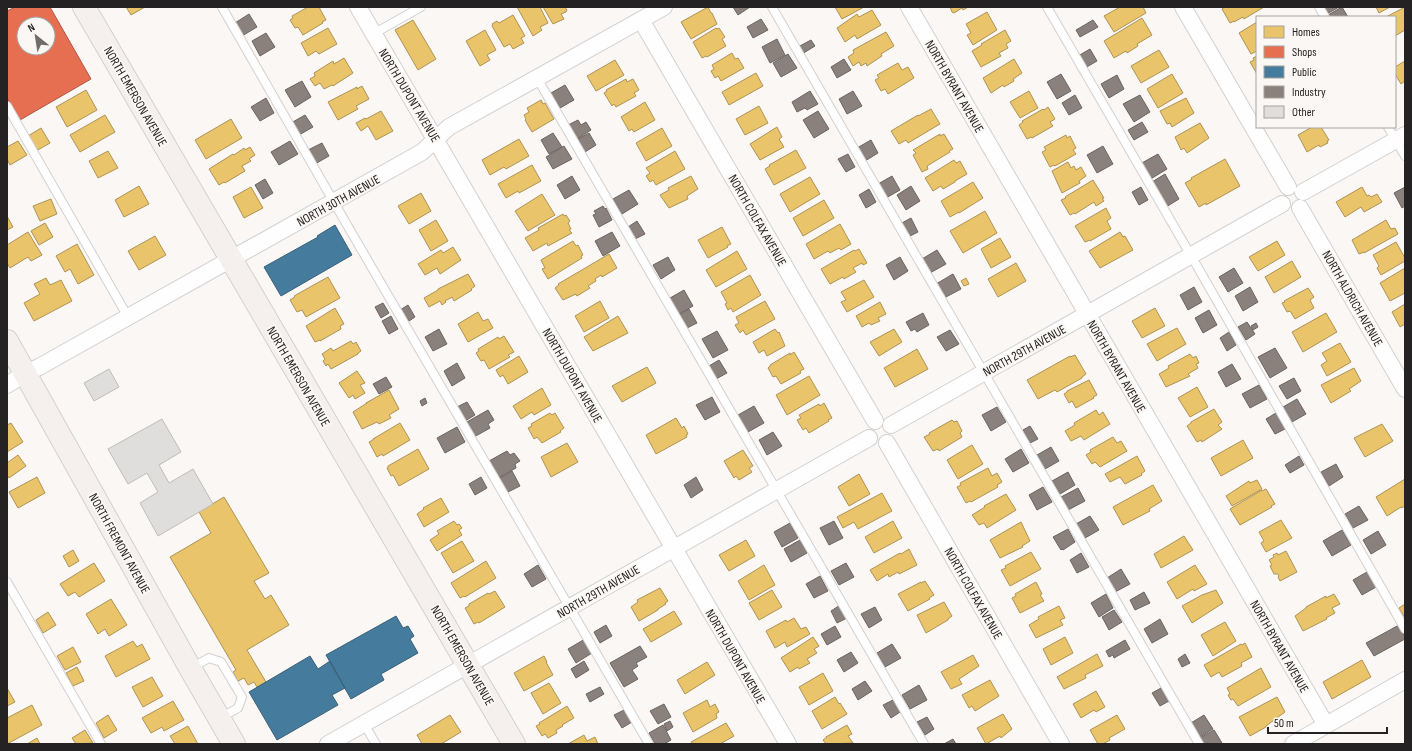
<svg xmlns="http://www.w3.org/2000/svg" width="1412" height="751" font-family="'Sofia Sans Condensed',sans-serif">
  <style>
    .homes { fill: #e9c46a; stroke: #ae9354 }
    .shops { fill: #e76f51; stroke: #ac5843; fill-rule: evenodd }
    .public { fill: #457b9d; stroke: #3b6078 }
    .industry { fill: #8a817c; stroke: #6b6461 }
    .building { fill: #e0dedd; stroke: #bfbdbc }
    .lines { fill: none; stroke-linecap: round; stroke-linejoin: round }
    .lane-casing { stroke: #d3d0cf; stroke-width: 10 }
    .street-casing { stroke: #d3d0cf; stroke-width: 18 }
    .secondary-casing { stroke: #d3d0cf; stroke-width: 24 }
    .lane { stroke: #fefefe; stroke-width: 8 }
    .street { stroke: #fefefe; stroke-width: 16 }
    .secondary { stroke: #f5f0ee; stroke-width: 22 }
    .labels { text-anchor: middle; stroke-width: 4; stroke-linejoin: round; paint-order: stroke }
    .street-label { font-size: 13px; fill: #242222; stroke: #fbf7f4 }
  </style>
  <rect width="100%" height="100%" fill="#faf7f5"/>
  <path class="homes" d="M126,7H145L131,15Z
    M308,7H319L326,20L322,22L323,23L303,35L298,27L295,28L290,20L293,18L292,16Z
    M517,7H540L548,23L540,27L542,30L533,36Z
    M543,7H565L567,10L566,12L561,14L564,19L553,24Z
    M708,7L711,13H712L717,24L691,39L681,22Z
    M835,7H864L842,19Z
    M950,7H968L963,10L962,8L954,13L952,12Z
    M1120,7H1143L1146,13L1114,32L1104,16Z
    M1225,7H1264L1244,19L1243,17L1234,22V21L1230,23L1222,9Z
    M1376,7H1390L1379,13Z
    M1405,7V30L1395,36V17H1386Z
    M872,10L881,25L857,39L855,35L845,42L837,28L857,14L859,17Z
    M987,12L997,30L973,45L967,35L971,33L966,24Z
    M513,15L525,36L521,38L524,43L513,49L510,44L504,47L492,26L493,25L492,24L497,21L499,23Z
    M1142,18L1152,35L1137,44L1138,46L1127,53L1126,51L1114,58L1104,41Z
    M413,20L436,59L418,70L395,30Z
    M1257,22V51L1251,54L1239,33Z
    M328,28L337,44L319,54L316,51L308,56L301,43Z
    M716,28L717,29L719,28L725,37L722,39L726,46L707,57L706,56L702,58L693,42Z
    M485,30L496,50L487,55L490,60L480,66L466,41Z
    M1005,30L1011,41L1006,44L1008,48L999,53L1001,56L981,67L972,51L982,45L981,44Z
    M886,32L894,46L881,54L882,56L867,66L866,63L861,66L859,62L853,66L848,57L854,53L853,50Z
    M1159,50L1169,67L1141,83L1131,66Z
    M732,53L735,59L738,58L744,68L721,81L718,76L715,78L711,71L714,69L712,65Z
    M1257,56V74L1250,62L1254,60L1253,58Z
    M344,58L353,73L333,86L332,85L324,89L320,83L315,86L310,79L315,76L314,73L333,61L334,64Z
    M1014,59L1022,73L1013,79L1014,81L1004,87L1003,85L991,93L983,78Z
    M615,60L624,75L596,91L587,76Z
    M1405,61V81L1401,84L1395,74V67Z
    M898,63L902,70L908,67L914,78L888,94L885,89L881,91L875,80L879,78L877,75Z
    M756,73L763,86L729,105L722,92Z
    M1172,74L1183,93L1158,108L1147,89Z
    M626,79L627,82L633,79L639,90L634,93L636,96L616,107L614,104L612,106L604,93L607,91L606,90Z
    M362,86L369,99L356,106L358,109L338,120L328,102L357,87V89Z
    M86,90L97,110L67,127L56,107Z
    M1029,91L1038,108L1020,118L1010,102Z
    M1186,98L1194,113L1172,127L1170,123L1167,124L1160,111Z
    M541,100L543,104L545,103L554,119L532,132L525,120L526,119L524,115L529,112L527,108Z
    M645,102L655,120L634,132L632,129L629,131L621,117Z
    M759,106L768,123L745,135L736,119Z
    M1048,107L1055,119L1050,122L1053,126L1032,138L1031,137L1027,139L1019,125L1023,122L1022,121L1043,109L1044,110Z
    M931,109L940,124L908,143L906,140L899,144L891,131L918,115V116Z
    M381,111L393,131L376,140L368,126L361,131L356,123L365,118L366,119Z
    M105,115L115,132L80,152L70,135Z
    M231,119L242,138L206,159L195,140Z
    M1200,123L1209,138L1187,153L1184,148L1181,150L1175,137Z
    M777,127L782,137L779,139L784,147L760,160L750,144Z
    M1312,127H1321L1329,140L1327,141L1328,143L1320,147L1319,145L1307,152L1298,135Z
    M41,128L50,143L36,151L28,136Z
    M662,128L672,146L646,161L636,143Z
    M940,134V136L944,134L953,149L949,151L950,152L927,166L928,169L922,172L913,155L916,153L913,150Z
    M1066,135L1067,138L1070,136L1076,148L1073,150L1076,154L1055,166L1054,165L1050,167L1042,152L1046,150L1044,147Z
    M519,139L529,156L506,169L504,167L490,175L482,160Z
    M18,141L27,155L10,165L7,159V147Z
    M250,147L255,155L249,159L251,161L242,166L245,171L225,183L224,182L219,185L209,169L233,154L234,155L244,148L245,150Z
    M796,150L806,168L774,185L765,169L770,166L769,165Z
    M108,151L118,168L98,178L89,161Z
    M675,151L685,169L656,185L653,180L650,182L646,176L650,173L646,168Z
    M1225,159L1240,186L1206,205V203L1199,207L1185,183L1192,179L1191,178Z
    M954,160L956,163L960,161L967,174L955,181V182L943,189L941,186L933,191L925,178Z
    M1068,162L1071,168L1074,166L1076,170L1081,167L1086,176L1079,181L1080,183L1062,193L1052,171Z
    M532,165L541,181L519,193L518,191L506,198L498,184Z
    M691,176L698,189L687,196L688,199L669,208L660,195L669,190L668,188Z
    M810,177L820,194L790,212L780,194Z
    M1093,180L1104,198H1102L1104,201L1096,206L1094,202L1075,214L1074,213L1070,215L1061,200L1066,198L1065,197Z
    M973,182L983,198L959,213V212L950,217L941,201Z
    M139,186L149,204L124,217L115,200Z
    M251,187L263,208L244,218L233,197Z
    M1362,187L1367,196L1369,195L1371,197L1377,194L1382,202L1364,212L1361,207L1345,217L1336,202Z
    M421,193L431,211L409,224L398,206Z
    M542,194L555,215L528,231L515,211Z
    M51,199L57,214L40,221L33,206Z
    M824,200L834,218L803,236L793,218Z
    M1106,208L1111,218L1107,221L1111,229L1090,241V240L1085,242L1075,226Z
    M985,211L997,233L963,253L950,231Z
    M563,214L564,216L566,215L570,221L568,223L571,229L569,230L572,233L548,246L547,243L533,251L525,238L539,230L538,228Z
    M7,216L13,227L7,230Z
    M436,220L448,241L431,251L419,230Z
    M1386,220L1391,229L1395,228L1398,234L1364,253V252L1359,254L1352,240Z
    M45,223L53,237L39,245L31,231Z
    M840,224L851,244L841,250L839,248L830,253L828,251L814,259L806,244Z
    M722,227L731,244L727,246L728,247L708,258L698,240Z
    M28,232L42,255L31,261L28,257L10,268L7,263V245Z
    M1120,232L1123,237L1125,236L1133,250L1100,268L1089,251Z
    M155,236L166,255L139,270L128,251Z
    M1000,238L1011,257L991,268L981,249Z
    M573,241L576,246L578,245L583,255L581,256L582,258L548,279L542,269L545,268L541,260Z
    M1277,241L1285,255L1258,271L1249,257Z
    M1396,242L1405,258V261L1381,275L1377,268L1379,266L1373,255Z
    M77,244L94,275L78,284L70,269L65,272L56,256Z
    M453,247L461,260L440,274L437,268L425,275L418,264L441,250L443,253Z
    M859,249L867,263L863,265L862,263L853,268L856,272L844,279L843,277L830,284L821,269L854,250L855,251Z
    M737,251L747,269L716,287L706,270Z
    M609,254L617,268L602,277L601,275L595,279L596,281L588,286L590,288L577,296L576,294L563,300L555,288L559,285L558,284Z
    M1292,261L1301,277L1274,293L1265,277Z
    M1016,263L1026,281L998,297L988,279Z
    M1405,268V293L1390,301L1380,283Z
    M468,274L475,286L471,289L472,290L454,301L452,297L445,301L446,302L442,305L440,301L429,307L424,298L438,290V289Z
    M750,275L761,295L733,312L731,308L728,310L725,304L727,303L721,292Z
    M328,277L340,298L306,317L302,310L297,312L290,300L295,297L294,296Z
    M46,278L50,285L61,280L72,301L34,321L24,303L40,294L34,284Z
    M966,278L969,284L964,286L961,281Z
    M864,280L874,297L847,312L841,302L846,300L841,292Z
    M1308,288L1314,297L1310,300L1314,308L1295,319L1290,311L1287,312L1282,303L1285,302L1284,301Z
    M600,301L609,318L584,332L575,316Z
    M765,301L775,319L746,335L743,330L740,333L735,325L739,323L736,317Z
    M880,302L886,314L878,318L880,321L871,325L869,323L862,327L856,316Z
    M1405,304V324L1400,327L1392,312Z
    M335,308L344,324L340,326L341,329L320,341V340L315,342L306,326Z
    M1155,308L1165,326L1142,338L1132,321Z
    M478,312L483,321L488,319L493,328L468,342L458,324Z
    M1326,313L1337,332L1303,352L1292,332Z
    M618,316L628,333L593,351L584,337Z
    M1177,328L1186,344L1157,361L1147,344Z
    M775,329L778,333L779,332L785,346L767,356L764,350L759,353L753,342Z
    M894,329L902,342L879,356L870,342Z
    M504,336L514,352L508,355L510,357L489,369L484,360L481,361L476,353L479,351L478,349L498,337L499,339Z
    M351,341L353,344L356,342L361,351L358,353V354L331,369L328,364L326,366L323,361L325,359L322,354L331,348L333,351Z
    M1340,343L1351,362L1327,376L1321,365L1327,361L1322,353Z
    M917,349L928,369L895,387L884,368Z
    M794,352L804,369L800,371L801,373L781,384L776,376L773,377L768,368L770,366V365L790,353V355Z
    M1190,354L1193,358L1196,356L1199,363L1196,364L1198,368L1188,374L1190,376L1166,387L1159,374L1169,368L1168,366Z
    M1075,355L1086,374L1082,377V378L1057,392L1055,390L1038,399L1027,380L1070,356V357Z
    M519,356L528,372L508,384L503,375L500,377L496,370Z
    M647,367L656,383L622,402L612,386Z
    M1354,368L1361,381L1349,389L1351,391L1331,403L1321,385Z
    M357,371L365,383L360,385L365,393L355,399L353,395L349,398L339,383Z
    M809,376L820,395L787,415L776,395Z
    M1089,380L1097,395L1093,397L1094,398L1076,408L1072,401L1069,403L1064,394L1067,392V391Z
    M1197,387L1208,407L1190,417L1178,398Z
    M542,388L551,405L534,415L532,412L521,419L513,406Z
    M389,390L399,409L389,415L391,418L379,424L377,422L362,429L353,412L367,403H366Z
    M824,403L832,418L828,420L829,421L809,433L806,428L803,430L797,420L801,418L799,415L819,404L820,406Z
    M1214,409L1222,422L1218,425L1222,429L1202,442L1201,440L1197,442L1187,426L1191,423V422Z
    M1096,410L1099,415L1103,412L1110,424L1084,440L1081,436L1071,441L1065,431L1075,425L1074,423Z
    M550,413L552,415L555,413L564,428L560,431L561,432L542,443L537,437L534,439L528,428L532,426L531,424Z
    M676,418L682,428L684,426L688,434L686,435L687,437L656,454L646,435Z
    M952,420L954,422L957,421L962,431L960,433L962,437L939,451L938,449L933,451L924,437L930,434L929,433Z
    M11,423L23,442L7,452V425Z
    M400,423L410,440L383,456L382,454L377,457L369,442L373,440V439Z
    M1382,424L1393,441L1365,457L1354,438Z
    M1113,437L1117,443L1121,441L1127,451L1100,467L1095,462L1092,464L1086,455L1091,452L1090,450Z
    M1243,440L1253,458L1221,476L1211,458Z
    M567,443L578,462L551,477L541,457Z
    M972,445L983,464L958,479L947,460Z
    M418,449L429,469L399,486L393,475L391,476L387,468H388V466Z
    M743,450L753,466L749,468L752,472L739,480L736,476L734,478L724,461Z
    M18,455L26,466L9,478L7,475V463Z
    M1137,456L1145,471L1141,474L1142,475L1125,484L1120,477L1110,482L1105,474Z
    M988,468L992,476L997,473L1002,482L997,485L998,487L971,502L970,501L966,503L957,487L961,485L960,483Z
    M859,474L870,494L849,506L838,487Z
    M37,477L45,493L18,508L9,492Z
    M1405,479V506L1401,508V507L1387,516L1376,497Z
    M1257,480L1262,489L1232,506L1226,496L1249,481L1250,483Z
    M1153,485L1162,501L1149,509L1150,511L1123,525L1113,507Z
    M1266,489L1275,504L1271,506L1272,507L1240,525L1230,509L1262,490V491Z
    M882,493L892,511L858,529L854,522L843,528L837,517Z
    M1006,494L1016,510L987,528L984,523L979,525L972,515L985,507L984,506Z
    M224,497L269,573L254,581L265,599L271,595L289,625L247,650L266,682L257,687L254,682L248,685L244,678L238,681L233,672L236,670L170,557L211,533L199,512Z
    M441,498L449,512L424,527L417,514L424,509L423,508Z
    M1281,520L1292,538L1266,552L1261,543L1264,541L1259,532Z
    M454,521L457,525L459,524L462,528L459,530L462,535L437,551L430,540L439,534L437,531Z
    M893,521L902,538L874,553L865,537Z
    M1021,522L1030,541L1022,546L1023,547L1000,558L990,540Z
    M1184,536L1193,550L1161,568L1154,554Z
    M746,540L755,556L729,571L719,555Z
    M462,541L474,561L453,573L441,553Z
    M909,549L917,565L899,574L898,572L889,577L888,574L877,581L870,570L900,553L901,554Z
    M73,550L79,561L69,567L63,556Z
    M1286,551L1297,572L1280,581L1278,577L1279,576L1278,574H1274L1270,566L1272,565L1269,560L1274,557L1273,555L1277,553L1278,555Z
    M1031,552L1041,569L1010,586L1001,570L1006,568L1005,566Z
    M486,561L496,578L465,597L464,596L460,598L451,583Z
    M94,563L105,581L79,597L75,592L68,596L60,584Z
    M764,565L775,585L749,600L738,581Z
    M1195,565L1207,584L1194,591L1193,589L1177,599L1167,582Z
    M925,581L934,595L929,598L930,599L908,611L898,594L921,582V583Z
    M1036,582L1042,594L1040,595L1044,601L1020,613L1012,598L1016,596L1015,594Z
    M660,588L668,601L665,603L666,604L658,609V610L639,621L631,607L638,602L637,600Z
    M772,590L782,607L759,620L749,603Z
    M1216,590L1223,603L1192,623L1182,606L1202,595Z
    M495,591L505,607L479,623L478,622L474,624L465,608L469,606V604L488,593L489,594Z
    M1334,594L1340,604L1332,608L1335,613L1326,618L1327,619L1303,631L1295,616L1306,608V607L1326,596V598Z
    M111,599L127,625L109,636L105,629L98,634L86,614Z
    M944,602L952,616L948,619V620L926,633L917,615Z
    M1405,604V618L1399,608Z
    M1059,606L1065,618L1060,620L1063,625L1036,638L1029,625L1039,619L1038,617Z
    M674,611L682,624L651,642L643,629Z
    M48,612L56,625L43,633L36,620Z
    M794,618L801,629L806,627L810,634L787,647L785,642L775,648L766,631L786,620L787,622Z
    M1225,622L1236,641L1213,656L1201,635Z
    M813,637L819,646L814,649L817,653L807,659L810,663L799,669L798,667L790,672L781,658Z
    M1065,637L1073,653L1051,665L1043,649Z
    M133,641L137,647L142,644L150,659L116,677L105,656Z
    M1245,643L1252,657L1241,663L1242,666L1222,677L1219,672L1211,677L1204,665L1241,644L1242,645Z
    M73,647L81,662L65,670L57,656Z
    M1097,654L1103,666L1085,675L1086,678L1064,689L1057,677Z
    M973,655L979,666L959,679L962,684L951,689L941,672Z
    M544,656L547,662H546L553,675L524,691L514,673Z
    M1362,660L1371,677L1332,699L1323,682Z
    M707,662L715,675L685,694L677,680Z
    M77,667L84,681L73,686L66,673Z
    M1261,668L1271,687L1238,706L1233,699L1231,700L1228,695L1230,694L1227,688Z
    M823,673L833,691L809,705L799,687Z
    M152,677L163,696L143,707L132,687Z
    M990,680L999,696L975,711L972,706L969,708L962,695Z
    M549,683L561,703L543,714L531,693Z
    M7,688L15,702L7,706Z
    M1096,691L1105,707L1096,712L1094,710L1081,718L1073,704Z
    M835,697L839,704L840,703L847,714L822,729L812,711Z
    M1277,697L1285,712L1266,726V727L1250,736L1239,717Z
    M707,700L710,707L715,704L719,712L716,714L717,718L693,732L683,713Z
    M173,701L184,720L164,731L162,727L151,733L142,718Z
    M32,705L42,725L7,744V718Z
    M567,706L574,718L562,725L563,726L556,730L557,733L548,738L545,734L542,736L536,726L540,724L539,723Z
    M1003,714L1012,729L1001,738L1000,736L986,744L977,728Z
    M108,715L117,730L104,738L96,723Z
    M450,715L461,732L441,744H422L417,735Z
    M1117,715L1125,729L1109,738L1110,740L1103,744H1098L1090,730Z
    M726,723L734,736L720,744H692L691,742Z
    M847,725L852,734L848,736L853,743L826,744L823,740L827,737H826Z
    M188,726L198,744H175L170,736Z
    M85,730L93,743L76,744L72,738Z
    M584,735L587,741L595,737L598,744H568Z
    M37,738L40,744H27Z"/>
  <path class="shops" d="M15,7H50L91,79L20,120L7,98V11ZM24,24H48V48H24Z"/>
  <path class="public" d="M335,225L352,255L281,296L264,267L318,237L317,236Z
    M396,616L403,628L408,626L414,636L410,639L418,653L381,674L384,680L351,699L326,655Z
    M310,656L318,669L330,661L345,688L332,695L338,705L277,740L249,692Z"/>
  <path class="industry" d="M733,7H750L738,15Z
    M1323,7H1339L1327,14Z
    M1342,7L1348,17H1329L1328,15Z
    M249,14L257,27L242,36L235,23Z
    M761,19L768,30L753,38L747,27Z
    M1093,20L1098,27L1080,37L1076,30Z
    M266,33L275,47L260,56L252,41Z
    M777,39L785,55L770,63L762,47Z
    M811,40L815,46L802,54L798,47Z
    M1090,49L1097,61L1085,68L1078,56Z
    M788,54L797,68L781,77L773,63Z
    M844,59L851,70L837,78L831,67Z
    M1061,74L1071,91L1057,99L1047,82Z
    M1117,75L1124,89L1109,98L1101,84Z
    M302,81L311,97L295,107L285,90Z
    M565,85L574,100L560,108L551,93Z
    M810,91L818,104L807,110L805,108L797,112L792,102Z
    M853,91L862,106L847,114L839,99Z
    M1075,95L1082,108L1069,115L1062,103Z
    M1140,95L1150,112L1134,122L1123,104Z
    M266,98L274,113L260,121L251,107Z
    M818,111L829,129L814,138L803,120Z
    M305,115L313,127L299,135L291,123Z
    M578,120L581,125L586,122L591,130L577,139L568,125Z
    M1142,122L1148,132L1134,140L1128,130Z
    M553,133L562,147L549,154L541,140Z
    M589,133L596,145L585,152L578,139Z
    M871,140L878,153L865,161L857,148Z
    M290,141L298,154L279,165L271,152Z
    M322,143L329,156L315,164L308,150Z
    M564,146L572,159L553,169L546,157Z
    M1103,146L1113,164L1097,173L1087,155Z
    M848,154L855,167L846,172L838,159Z
    M1158,154L1167,169L1149,180L1140,164Z
    M1165,174L1179,199L1166,207L1152,182Z
    M572,176L580,190L565,199L557,185Z
    M892,176L900,190L886,198L878,184Z
    M265,179L273,193L263,199L255,185Z
    M911,186L920,201L906,210L897,195Z
    M1141,187L1148,200L1139,205L1132,192Z
    M1405,187V206L1402,208L1394,193Z
    M869,189L876,202L866,208L859,195Z
    M629,190L638,204L622,214L613,199Z
    M603,206L605,209L606,208L612,220L599,227L593,215L596,214L594,211Z
    M911,218L918,232L908,237L900,224Z
    M637,221L645,234L635,239L628,227Z
    M612,232L620,246L603,256L595,241Z
    M937,250L946,264L930,273L922,259Z
    M668,257L675,270L661,279L653,265Z
    M900,257L908,271L894,280L886,265Z
    M1234,268L1243,283L1228,292L1219,277Z
    M953,274L961,289L944,298L936,284Z
    M1194,287L1202,302L1188,310L1180,295Z
    M1250,287L1258,302L1243,311L1235,296Z
    M684,290L693,306L679,314L670,298Z
    M383,303L389,313L381,318L375,307Z
    M408,305L415,317L409,321L408,319L406,320L400,310Z
    M689,309L697,323L687,328L679,315Z
    M1209,310L1217,325L1203,333L1195,318Z
    M923,313L929,325L917,332L915,329L911,331L906,322Z
    M391,316L398,329L389,334L382,321Z
    M1247,322L1255,334L1246,340L1238,327Z
    M1256,323L1258,327L1253,330L1251,326Z
    M439,329L447,344L433,351L425,337Z
    M950,330L959,344L946,351L937,337Z
    M717,331L728,350L713,358L702,339Z
    M1229,332L1236,345L1227,351L1220,338Z
    M1275,348L1287,368L1270,378L1258,357Z
    M719,360L727,373L716,379L709,366Z
    M457,363L465,378L452,386L444,371Z
    M1232,364L1241,379L1226,387L1218,372Z
    M386,377L392,387L379,394L373,384Z
    M1294,378L1301,391L1287,399L1279,386Z
    M1259,385L1267,399L1250,408L1242,394Z
    M712,397L720,412L705,420L696,405Z
    M425,398L427,403L422,406L420,401Z
    M1297,399L1306,414L1292,422L1283,407Z
    M467,402L475,415L465,421L457,407Z
    M754,406L764,423L748,432L738,415Z
    M997,407L1006,422L991,431L982,415Z
    M488,410L494,420L488,424L490,428L474,437L465,423Z
    M1276,413L1285,429L1275,434L1266,419Z
    M1030,426L1038,439L1030,443L1023,430Z
    M457,427L465,442L445,453L437,438Z
    M773,432L782,446L767,455L759,440Z
    M1051,447L1059,461L1045,469L1037,455Z
    M1021,449L1029,463L1013,472L1005,459Z
    M507,451L510,455L514,453L520,461L515,464L516,468L498,478L489,461Z
    M1299,456L1304,465L1290,473L1285,465Z
    M1336,464L1343,477L1329,486L1321,472Z
    M512,471L520,486L506,493L498,479Z
    M1068,472L1075,485L1060,494L1052,481Z
    M481,477L487,488L475,495L469,484Z
    M696,477L703,490L691,498L684,485Z
    M1043,487L1052,502L1037,510L1029,495Z
    M1078,488L1085,501L1068,510L1061,497Z
    M1359,506L1368,520L1353,528L1345,514Z
    M1090,516L1099,530L1085,538L1076,524Z
    M834,521L843,538L829,545L820,528Z
    M790,523L798,538L782,547L774,532Z
    M1068,529L1075,542L1063,550L1062,549L1061,550L1053,537Z
    M1342,530L1351,545L1332,556L1323,541Z
    M1378,531L1386,545L1371,554L1363,540Z
    M800,540L807,553L791,562L784,549Z
    M1081,553L1089,567L1077,573L1070,560Z
    M846,563L854,577L839,585L831,571Z
    M538,565L546,579L532,587L524,574Z
    M1121,569L1130,584L1115,592L1107,578Z
    M1367,572L1376,587L1362,595L1353,580Z
    M820,576L828,591L814,598L806,584Z
    M1144,592L1150,603L1135,610L1130,600Z
    M1106,594L1113,608L1099,617L1091,603Z
    M840,605L847,618L837,623L831,611Z
    M875,607L882,620L869,628L861,614Z
    M1114,610L1122,622L1109,630L1102,617Z
    M1160,619L1168,634L1152,643L1144,629Z
    M606,625L612,636L600,643L594,632Z
    M1399,625L1405,636V639L1374,656L1366,643Z
    M835,626L841,637L827,645L821,634Z
    M585,639L592,653L576,663L568,649Z
    M1125,640L1130,649L1114,658L1113,655L1109,657L1106,651Z
    M892,644L901,658L885,667L877,653Z
    M640,646L647,657L636,663L638,666L632,670L638,679L624,687L610,663Z
    M851,652L858,663L844,672L837,660Z
    M1185,654L1190,663L1182,667L1178,659Z
    M584,661L589,670L576,678L571,669Z
    M865,681L872,691L858,700L852,689Z
    M919,685L927,700L910,709L902,695Z
    M600,687L604,694L590,702L586,694Z
    M1161,688L1169,701L1160,706L1152,693Z
    M893,700L900,712L891,718L883,705Z
    M664,704L671,717L658,724L650,711Z
    M624,710L632,722L622,728L614,715Z
    M1204,715L1213,729L1200,737L1191,723Z
    M927,717L934,729L925,735L917,722Z
    M670,721L673,727L667,731L664,724Z
    M663,725L671,740L664,744H655L649,733Z
    M1214,730L1222,743L1220,744H1203L1200,738Z
    M953,739L956,744H944Z"/>
  <path class="building" d="M109,369L119,387L94,401L84,383Z
    M162,419L181,452L159,465L169,483L193,469L213,504L158,536L140,503L158,492L147,473L128,484L108,449Z"/>
  <g class="lines">
    <g class="lane-casing">
      <path id="lane" d="M222,7L343,218L649,744
        M772,7L1199,744
        M1047,7L1201,273L1405,629
        M1319,7L1325,17
        M373,34L421,7
        M537,78L924,744
        M7,106L128,317
        M1388,127L1405,156
        M7,582L101,744
        M191,668L209,658L221,662L242,697L238,708L220,718
        M364,724L376,744"/>
    </g>
    <g class="street-casing">
      <path id="street" d="M358,7L788,744
        M909,7L1326,725
        M1183,7L1288,187
        M641,20L875,421
        M1303,192L1405,135
        M1300,208L1405,389
        M7,385L26,373L39,367L422,152L449,127L664,7
        M891,425L1282,204
        M887,443L1061,744
        M328,744L869,438
        M1293,744L1405,680"/>
    </g>
    <g class="secondary-casing">
      <path id="secondary" d="M84,7L514,744
        M7,341L190,668L234,744"/>
    </g>
    <use href="#lane" class="lane"/>
    <use href="#street" class="street"/>
    <use href="#secondary" class="secondary"/>
  </g>
  <g class="labels">
    <g class="street-label">
      <text transform="translate(955 86) rotate(60)" y="5">NORTH BYRANT AVENUE</text>
      <text transform="translate(410 95) rotate(59)" y="5">NORTH DUPONT AVENUE</text>
      <text transform="translate(136 96) rotate(60)" y="5">NORTH EMERSON AVENUE</text>
      <text transform="translate(338 200) rotate(-29)" y="5">NORTH 30TH AVENUE</text>
      <text transform="translate(758 220) rotate(60)" y="5">NORTH COLFAX AVENUE</text>
      <text transform="translate(1353 298) rotate(60)" y="5">NORTH ALDRICH AVENUE</text>
      <text transform="translate(1024 350) rotate(-29)" y="5">NORTH 29TH AVENUE</text>
      <text transform="translate(1117 366) rotate(60)" y="5">NORTH BYRANT AVENUE</text>
      <text transform="translate(573 375) rotate(60)" y="5">NORTH DUPONT AVENUE</text>
      <text transform="translate(299 376) rotate(60)" y="5">NORTH EMERSON AVENUE</text>
      <text transform="translate(120 543) rotate(61)" y="5">NORTH FREMONT AVENUE</text>
      <text transform="translate(598 591) rotate(-30)" y="5">NORTH 29TH AVENUE</text>
      <text transform="translate(974 593) rotate(60)" y="5">NORTH COLFAX AVENUE</text>
      <text transform="translate(1280 646) rotate(60)" y="5">NORTH BYRANT AVENUE</text>
      <text transform="translate(463 655) rotate(60)" y="5">NORTH EMERSON AVENUE</text>
      <text transform="translate(736 656) rotate(60)" y="5">NORTH DUPONT AVENUE</text>
    </g>
  </g>
  <rect width="1412" height="751" fill="none" stroke="#242222" stroke-width="16"/>
  <rect x="1256" y="16" width="140" height="112" fill="#fbf7f4" stroke="#a5a2a0"/>
  <rect x="1264" y="26" width="20" height="12" fill="#e9c46a" stroke="#a5a2a0"/>
  <text x="1292" y="36" font-size="12" fill="#242222">Homes</text>
  <rect x="1264" y="46" width="20" height="12" fill="#e76f51" stroke="#a5a2a0"/>
  <text x="1292" y="56" font-size="12" fill="#242222">Shops</text>
  <rect x="1264" y="66" width="20" height="12" fill="#457b9d" stroke="#a5a2a0"/>
  <text x="1292" y="76" font-size="12" fill="#242222">Public</text>
  <rect x="1264" y="86" width="20" height="12" fill="#8a817c" stroke="#a5a2a0"/>
  <text x="1292" y="96" font-size="12" fill="#242222">Industry</text>
  <rect x="1264" y="106" width="20" height="12" fill="#e0dedd" stroke="#a5a2a0"/>
  <text x="1292" y="116" font-size="12" fill="#242222">Other</text>
  <g transform="translate(36 36) rotate(330)"><circle r="19" fill="#fbf7f4" stroke="#a5a2a0"/>
  <path d="M0-3L7 15L0 10L-7 15Z" fill="#6f6d6c"/>
  <text y="-6" font-size="11" font-weight="bold" text-anchor="middle" fill="#242222">N</text>
  </g>
  <path d="M1268 727v6h119v-6" fill="none" stroke="#242222" stroke-width="2"/>
  <text x="1274" y="727" font-size="12" fill="#242222" stroke="#fbf7f4" stroke-width="3" paint-order="stroke">50 m</text>
</svg>
